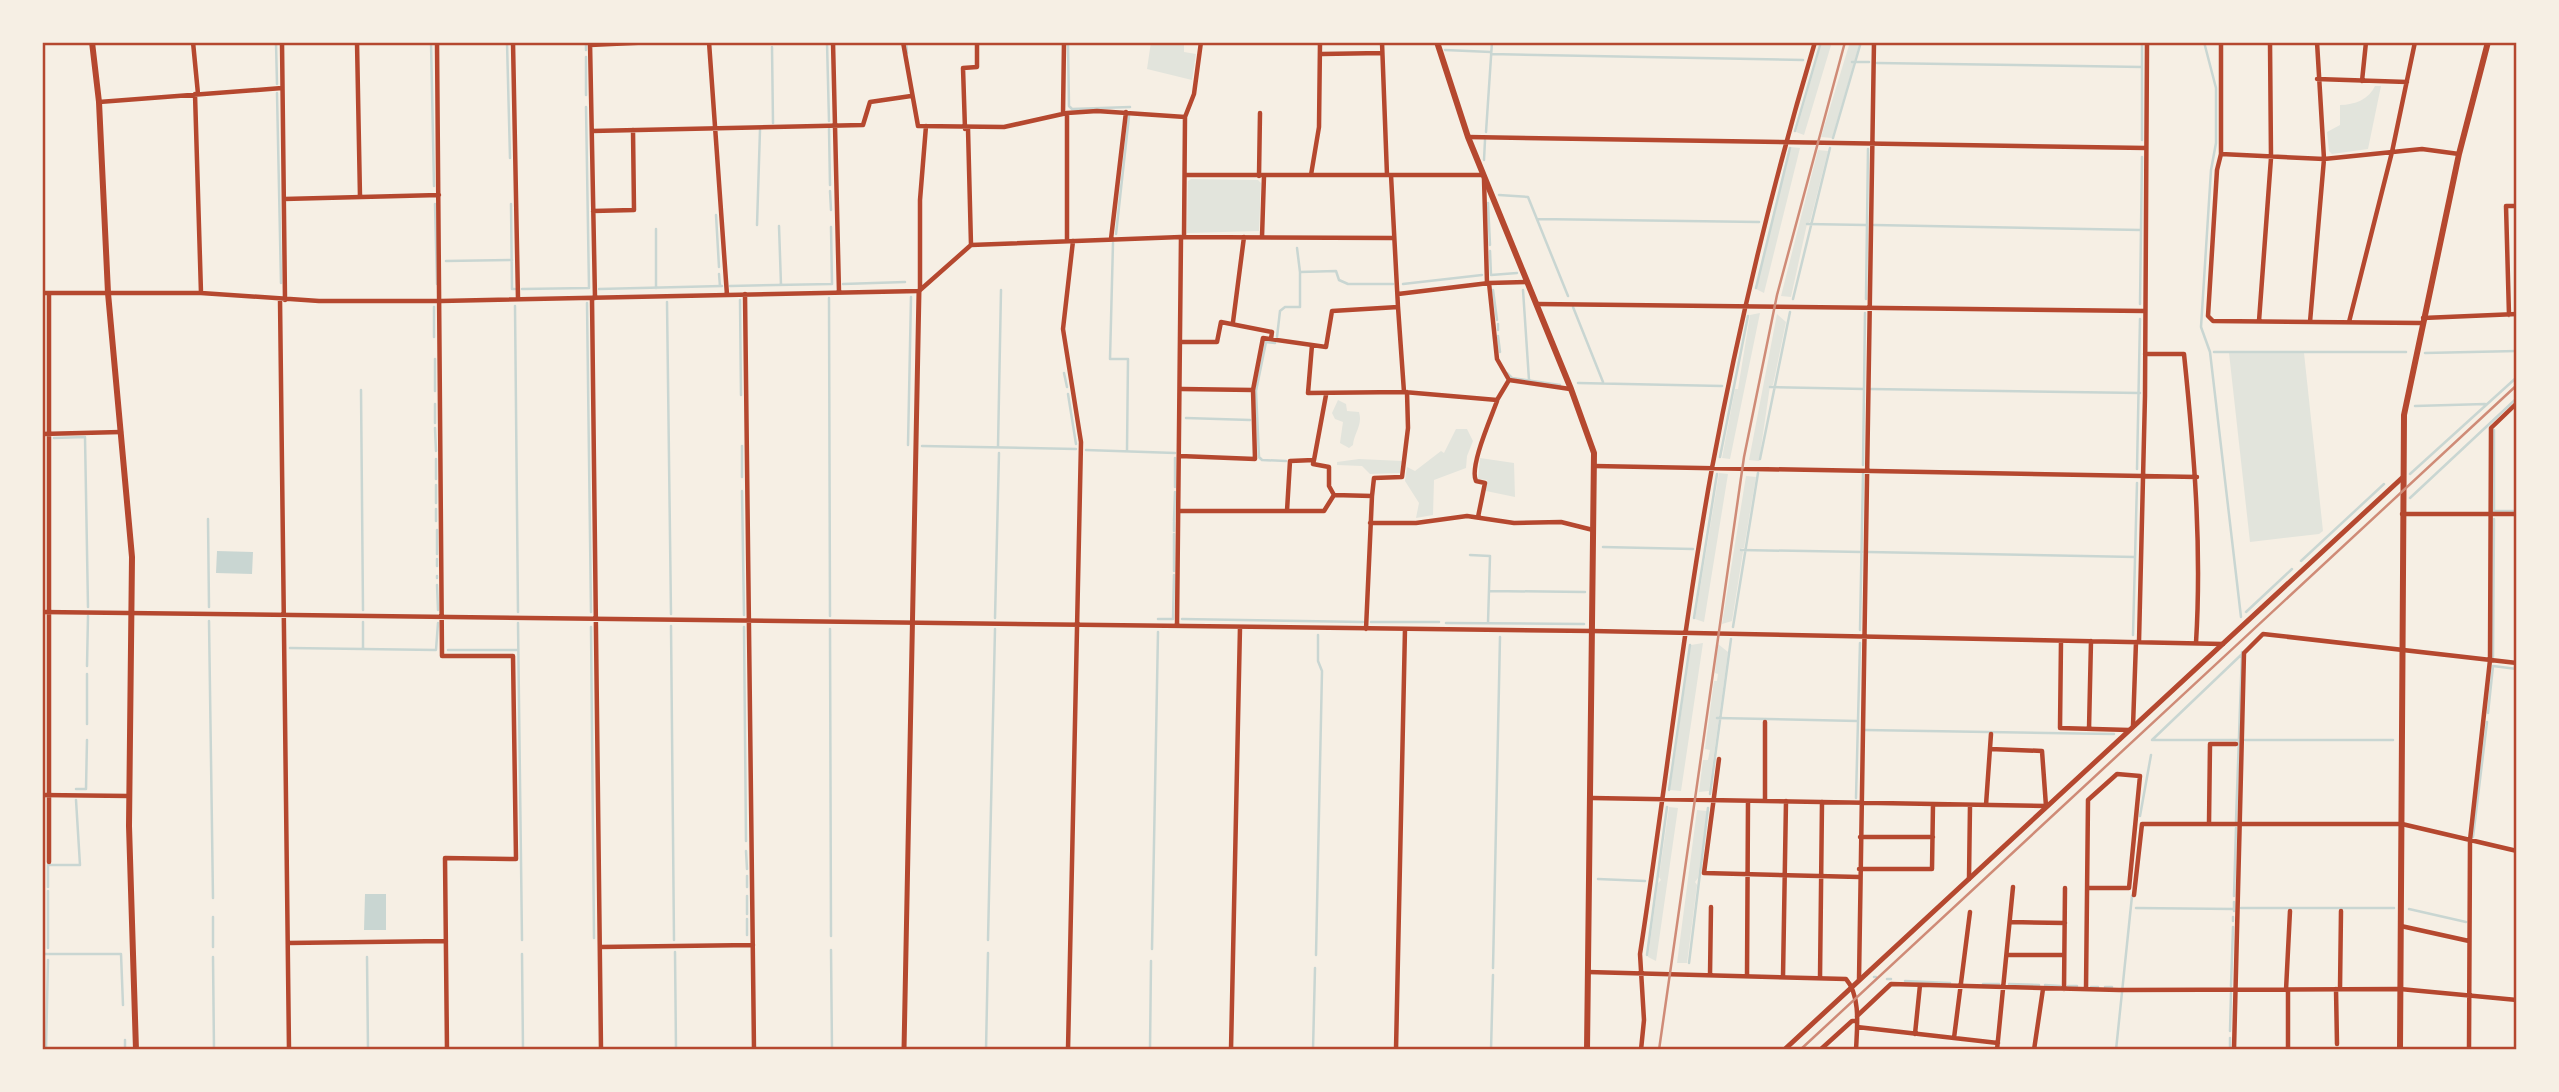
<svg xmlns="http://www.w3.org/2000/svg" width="2559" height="1092" font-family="Montserrat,sans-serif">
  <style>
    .green { fill: #e2e4dc }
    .water { fill: #c9d6d2 }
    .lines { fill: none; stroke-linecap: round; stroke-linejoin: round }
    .stream { stroke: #c9d6d2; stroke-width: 2.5 }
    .minor { stroke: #b5482f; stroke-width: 4.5 }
    .tertiary { stroke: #b5482f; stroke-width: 5 }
    .secondary { stroke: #b5482f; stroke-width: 6 }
    .primary { stroke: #b5482f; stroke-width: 6 }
    .rail { stroke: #cf8b77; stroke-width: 2.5 }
    .neatline { fill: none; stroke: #b5482f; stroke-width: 2.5 }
  </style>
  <rect width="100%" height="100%" fill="#f6efe4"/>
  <path class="green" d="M1151,42L1184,43V52L1196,54L1192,80L1147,69Z
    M1822,42H1832L1804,135L1796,132Z
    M1850,42H1860L1832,138L1821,137Z
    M2375,86H2381L2368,149L2332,154L2329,151L2327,132L2340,125V105C2355,105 2369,99 2375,86Z
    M1791,147L1800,148L1764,293L1756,289Z
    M1818,150L1828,151L1810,222L1807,224L1791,297L1781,296Z
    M1191,179L1258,180L1261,183L1259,231L1187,233L1188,181Z
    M1760,313L1730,459L1722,458L1735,389H1738L1750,315Z
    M1777,314L1786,322L1773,385L1770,386L1759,461L1749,460Z
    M2229,353H2304L2323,531L2319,534L2250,542Z
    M1338,400L1346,404L1347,411L1359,412C1363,425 1354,433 1353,445L1349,448L1340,443L1343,422L1335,419L1332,413Z
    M1456,429H1467L1473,441L1467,456L1466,468L1434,480L1433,515L1416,518L1419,503L1405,481L1407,467L1415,471L1441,451L1444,453Z
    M1480,458L1514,463L1515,497L1486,491L1487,480L1478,479Z
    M1359,459L1402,461L1400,473L1370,474L1362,466L1337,465V462Z
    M1719,473L1728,474L1704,622L1695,619Z
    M1746,476L1756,477L1744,548H1741L1743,552L1732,621L1722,624Z
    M1703,643L1681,791L1670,790L1691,645Z
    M1718,644L1728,652L1709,791L1699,792L1703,760H1708L1710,750L1705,749L1714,681H1717L1718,674L1715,673Z
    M1669,807L1678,808L1656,961L1648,957L1658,883L1661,880L1659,877Z
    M1697,810L1707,811L1698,878L1695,882L1697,885L1687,963H1677Z"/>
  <path class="water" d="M217,551L253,552L252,574L216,573Z
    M365,894H386V930H364Z"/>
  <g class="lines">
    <path class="stream" d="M276,42L277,84
      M431,42L434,186
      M507,42L510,158
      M586,42V50
      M827,42L829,121
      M906,42L907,53
      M2204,42L2216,88V143L2211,170L2201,327L2210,352L2241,617
      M1068,44L1069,106L1072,109L1130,107
      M772,47L773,123
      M1445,50L1491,52
      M1491,54L1803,60
      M586,57V95
      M1852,62H1869
      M1877,63L2142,67
      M277,93L281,283
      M829,129L830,185
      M1795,131L1821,42
      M1486,132L1492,42
      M1833,138L1861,42
      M2142,140V42
      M1484,160L1485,140
      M830,191L831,210
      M1499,195L1528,197L1568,296
      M1488,203L1490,245
      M435,204L437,284
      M511,204L512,289H515
      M716,215L719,267
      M1537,219L1759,222
      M1807,224L1866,225
      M757,225L760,130
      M1874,225L2141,230
      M779,226L781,285
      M656,229V288
      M1116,234L1129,116
      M1113,243L1110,359H1128L1127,450
      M1297,248L1300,272L1336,271L1339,280L1348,284H1393
      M1490,251L1491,275L1517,273
      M446,261L512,260
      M719,274L720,286
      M843,284L905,282
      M1403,284L1482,275
      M730,286L832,284L831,227
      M1756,288L1790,148
      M522,289L589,288L586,107
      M599,289L722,286
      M1493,290L1497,320
      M1523,290L1529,380
      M829,298L830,616
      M1793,299L1830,148
      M1866,299L1868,149
      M740,300L741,395
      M667,302L671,614
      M587,303L591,612
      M2140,304L2142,157
      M515,306L518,612
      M434,307V337
      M1573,307L1603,382
      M1498,324V330
      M1498,336L1500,352
      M1277,337L1280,311L1285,307H1300V272
      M1275,343L1266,342L1256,391L1259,457L1262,460L1286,461
      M2214,352H2406
      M2425,353L2517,351
      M435,359V391
      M1064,373L1067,387
      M1507,373L1512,378L1560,385
      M1578,383L1722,386
      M1770,387L1864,389
      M1871,389L2140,393
      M361,390L363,610
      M1068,394L1076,444
      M435,404V423
      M2415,406L2485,404
      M1186,418L1250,420
      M435,428L436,451
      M2494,430V511H2517
      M54,438L85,437L88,607
      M42,439H43
      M908,445L911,297
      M742,446V477
      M922,446L1076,449
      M998,447L1001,290
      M1086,450L1175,453
      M1720,457L1748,316
      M436,459V479
      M1760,459L1790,312
      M1863,465L1865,313
      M2137,469L2140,319
      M2410,474L2517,377
      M436,485V503
      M1175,487V458
      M742,491L744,615
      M2410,498L2517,398
      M436,509V521
      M208,519L209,607
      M1174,521L1175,492
      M437,530V554
      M1174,531V522
      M1603,547L1693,549
      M1741,550L1862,552
      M1868,552L2135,557
      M1470,555L1490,556L1488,623
      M437,559V566
      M2301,561L2384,484
      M1174,571V534
      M437,576V578
      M437,585L438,610
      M1489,591L1585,592
      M2246,612L2292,569
      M995,618L999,453
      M1694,618L1717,474
      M1158,619H1173L1174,575
      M1182,619L1363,622
      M209,621L213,898
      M363,622V649
      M1371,622H1439
      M518,623L522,940
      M1446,623L1584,624
      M671,626L674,940
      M591,627L594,938
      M744,627L746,841
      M1733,627L1758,473
      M830,629L831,936
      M1860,630L1863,474
      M2133,635L2137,483
      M290,648L436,650L438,623
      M448,650H518
      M2493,657L2494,519
      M87,666L88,616
      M2488,713L2493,666L2517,669
      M1717,718L1857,721
      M87,724V674
      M1865,730L2114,734
      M2239,740H2152L2241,655
      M2245,740H2393
      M76,789H86L87,740
      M1669,790L1690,645
      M1710,794L1731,639
      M1856,798L1860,643
      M2140,816L2151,755
      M2236,821L2242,652
      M2473,837L2487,722
      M746,851L747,869
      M747,876V887
      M1598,879L1645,881
      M48,887V865H80L76,800
      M747,896V914
      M2234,896L2236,828
      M2136,908L2234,909
      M2241,908H2394
      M2409,909L2466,922
      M2234,911V902
      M213,917V947
      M747,919V935
      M2233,921V917
      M988,940L995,629
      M48,948V891
      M1152,949L1158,632
      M831,950L832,1050
      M675,952L676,1050
      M42,954H121L123,1005
      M522,954L523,1050
      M1316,955L1322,671L1318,661V635
      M1647,955L1667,807
      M213,957L214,1050
      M367,957L368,1050
      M1689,963L1708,808
      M1493,968L1500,637
      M1874,977H1876
      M1887,979H1891
      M1905,981L1950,983
      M1983,984H1999
      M2009,984L2039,985
      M2045,985L2060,986
      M2068,986H2077
      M2231,986L2233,927
      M2091,987H2098
      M2105,987H2112
      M2230,1031L2231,993
      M125,1040V1050
      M46,1050L48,960
      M986,1050L988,953
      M1150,1050L1151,961
      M1313,1050L1315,968
      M1491,1050L1493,975
      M2116,1050L2132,896
      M2230,1050V1038"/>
    <path class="minor" d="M193,42L198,94
      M282,42L285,300
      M357,42L360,197
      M437,42L442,656H513L516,859L445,858L447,1050
      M513,42L518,299
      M590,42L595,298
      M709,42L727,295
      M833,42L839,292
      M903,42L918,126L1004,127L1067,113L1097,111L1185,117
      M1382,42L1387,175
      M2221,42V154L2217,170L2208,316L2213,321L2421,323
      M590,45L654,42
      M1322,54L1382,53
      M2317,79L2407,82
      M2362,81L2366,42
      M195,94L201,293
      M99,102L282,88
      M1067,113V241
      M1063,114L1064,42
      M965,129L963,68L977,67V42
      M968,129L971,245
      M592,131L863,125L870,102L911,96
      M1468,137L2146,148
      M2221,154L2324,159L2422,149L2459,154
      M1185,175H1483
      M1311,175L1319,127L1320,42
      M1391,175L1398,307L1332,311L1326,347L1312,345L1308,393L1404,392L1497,400L1509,380L1570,389
      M1259,176L1260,113
      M1484,179L1487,283
      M284,199L439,195
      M593,211L634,210L633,130
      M1184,237L1185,117L1194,94L1201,42
      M1262,237L1264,176
      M1111,239L1126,112
      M1489,283L1497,359L1509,380
      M920,290V200L926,126
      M42,293H201L319,301H441L919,291L971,245L1181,237L1392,238
      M49,293V862
      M745,294L754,1050
      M1398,294L1489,283L1527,282
      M592,298L601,1050
      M280,299L289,1050
      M1537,304L2145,311
      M1398,307L1404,392
      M2509,315L2506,206H2517
      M2423,318L2517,314
      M2259,321L2271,158L2270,42
      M1233,322L1244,237
      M2310,322L2324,159L2317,42
      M2349,322L2392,152L2415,42
      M1180,342H1217L1221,322L1272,332L1271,339
      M2145,354H2184C2194,451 2202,545 2196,643
      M1182,389L1253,390
      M42,434L121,432
      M1180,456L1255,459L1253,390L1263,338L1312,345
      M1314,460L1326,395
      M1594,466L2197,477
      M1372,496L1374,478L1402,477L1408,428L1407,392
      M1180,511H1324L1334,495
      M1287,511L1290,461L1314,460L1313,464L1329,467V486L1334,495L1372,496L1366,629
      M2402,514H2517
      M1478,517L1485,483L1476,481C1469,467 1491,418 1497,401
      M1370,523H1416L1467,516L1514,523L1561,522L1593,530
      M42,612L1592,631L2223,644
      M1177,626L1181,237
      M2061,641L2060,728L2129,730
      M2139,642L2145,396L2147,42
      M2133,726L2136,642
      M2089,729L2091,641
      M1719,759L1704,873L1859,877
      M42,795L129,796
      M1592,798L2046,806L2042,751L1990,749
      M1765,801V722
      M1986,805L1991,734
      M2209,824L2210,744H2236
      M1860,837H1933
      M1859,869H1932L1933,804
      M1969,879L1970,805
      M2134,895L2142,824H2402L2517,851
      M2010,922L2065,923
      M2401,926L2469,941
      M288,943L446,941
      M600,947L753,945
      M2007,955H2064
      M1588,972L1846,979C1861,996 1857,1028 1856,1050
      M1710,975L1711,907
      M1747,976L1748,801
      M1783,977L1786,801
      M1820,978L1822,802
      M1859,980L1874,42
      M2064,989L2065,888
      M2086,989L2088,800L2117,774L2140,776L2129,888H2088
      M2336,989L2337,1044
      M2340,989L2341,911
      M2286,990L2290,911
      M2288,990V1050
      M1857,1016L1891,984L2119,990L2400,989L2517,1000
      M1857,1027L1998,1043
      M1915,1034L1920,985
      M1954,1038L1970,912
      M1068,1050L1081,442L1063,329L1073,241
      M1231,1050L1240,627
      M1396,1050L1405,629
      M1641,1050L1644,1020L1640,954C1665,792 1683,629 1712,468C1739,324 1773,182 1815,42
      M1820,1050L1852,1021H1857
      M1997,1050L2013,887
      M2034,1050L2043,989
      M2234,1050L2244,653L2263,634L2517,663
      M2469,1050L2470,840L2490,660L2491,428L2517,403"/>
    <path class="tertiary" d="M904,1050L919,291
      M1784,1050L2402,478"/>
    <path class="secondary" d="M92,42L99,102L108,293L132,557L129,826L136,1050
      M1437,42L1468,137L1571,389L1594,453L1587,1050"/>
    <path class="primary" d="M2400,1050L2404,415L2459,154L2488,42"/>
    <path class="rail" d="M1659,1050L1744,457L1777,295L1845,42
      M1800,1050L2517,385"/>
  </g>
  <rect width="2559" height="1092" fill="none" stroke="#f6efe4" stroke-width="88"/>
  <rect x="44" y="44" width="2471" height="1004" class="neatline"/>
</svg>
